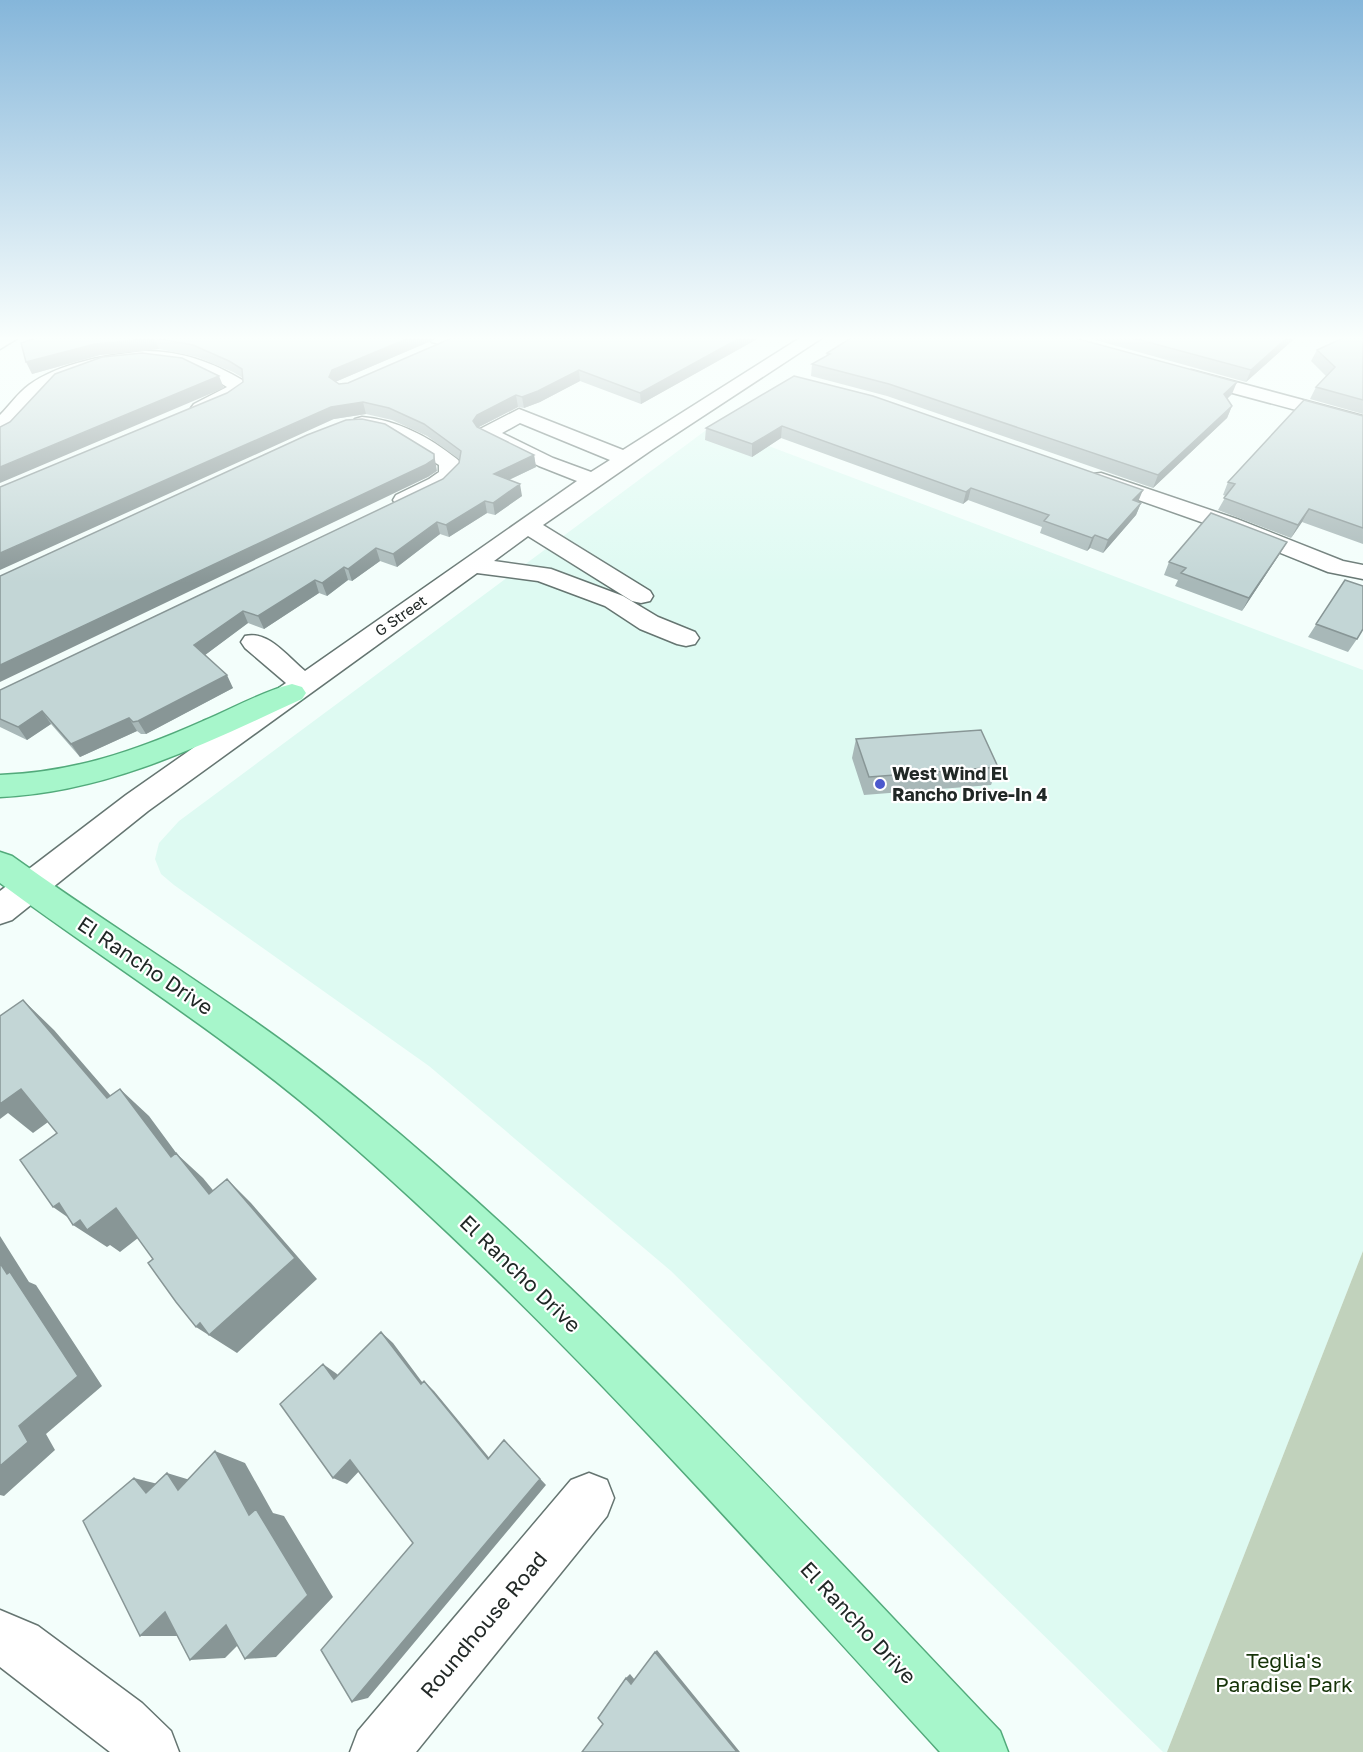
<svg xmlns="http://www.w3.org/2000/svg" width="1363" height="1752" font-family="'Golos Text',sans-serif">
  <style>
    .built { fill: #defaf2 }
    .green { fill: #c1d2bc }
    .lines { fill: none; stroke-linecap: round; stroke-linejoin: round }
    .minor-casing { stroke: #657571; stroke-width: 3 }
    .major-casing { stroke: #52aa7b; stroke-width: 3 }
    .minor { fill: #fff; fill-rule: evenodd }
    .major { fill: #a7f6cb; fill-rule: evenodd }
    .wall { fill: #a8b8b8 }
    .shaded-wall { fill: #889696 }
    .building { fill: #c3d6d6; stroke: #889696; stroke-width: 1.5 }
    .poi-dot { fill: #4c58cd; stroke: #fff; stroke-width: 2 }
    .labels { text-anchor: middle; stroke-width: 4.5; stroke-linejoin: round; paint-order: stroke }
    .far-street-label { font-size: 15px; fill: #212826; stroke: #fff }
    .poi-label { font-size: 18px; font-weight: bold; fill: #212826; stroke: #fff; text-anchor: start }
    .near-street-label { font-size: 21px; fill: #212826; stroke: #fff }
    .near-park-label { font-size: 21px; fill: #163409; stroke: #fff }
  </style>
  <rect width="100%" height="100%" fill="#f3fefb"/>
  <path class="built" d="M713,425L1363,670V1251L1167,1752H1163L671,1271L429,1066L174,885L161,874L155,859L159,843L179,821Z"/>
  <path class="green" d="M1363,1251V1752H1167Z"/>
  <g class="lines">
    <g class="minor-casing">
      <path id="minor" d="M0,338H18L0,349Z
        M429,338H455L458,342L449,347L432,342Z
        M800,338H822L653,449L543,525L650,591L653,596L650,601L641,603L632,601L528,536L494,561L551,569L623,596L658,617L695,632L699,638L695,644L686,646L677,644L640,629L605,606L538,581L477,573L148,811L12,920L0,924V891L126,795L286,683L245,648L241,642L245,636C268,630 288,657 305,671L577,481L539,466L480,437L477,433L480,429L519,409L623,450ZM520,423L610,460L591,472L553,458L502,433Z
        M145,351C182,351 212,362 244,381L246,392L243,396L201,414L191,408L194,404L227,387C212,378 196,368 178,364C139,355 74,370 42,394C28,404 19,419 7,430L0,432V415C10,405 18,393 29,385C61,362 108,355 145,351Z
        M1191,370L1363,416V428L1184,380L1182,376Z
        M362,417C398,420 429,437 457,459L461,463L460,474C449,490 415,509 396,505L393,500L396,495L429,479L439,472V465L390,435L355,427L352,423L355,419Z
        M1101,473L1237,519L1343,561L1363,565V579L1328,572L1221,529L1093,484L1090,479L1093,474Z
        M589,1473L607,1480L614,1498L607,1516L416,1752H350L358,1731L571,1480Z
        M0,1610L38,1626L142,1703L171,1731L179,1752H110L0,1667Z"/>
    </g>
    <g class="major-casing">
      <path id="major" d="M292,684L302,687L306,693L302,699C204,744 109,792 0,797V775C75,772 135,751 203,721C232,709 261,692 292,684Z
        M0,852L12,856C129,940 254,1013 365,1105C595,1294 795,1516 1000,1731L1008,1752H940C745,1539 555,1321 337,1132C232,1040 112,966 0,883Z"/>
    </g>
    <use href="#minor" class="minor"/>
    <use href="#major" class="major"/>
  </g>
  <path class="wall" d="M36,338H438L335,382L339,384L759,338L641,404L580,381L540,402L524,408L518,407L479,427L478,428L534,455L536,467L509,480L522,496L495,515L487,513L449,537L440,534L397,567L380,561L352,581L348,580L327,596L319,593L264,629L248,623L205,655L233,688L146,734H141L137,731L80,757L51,724L27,740L0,727V690L443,479L459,463L460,460L427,436L392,420L366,414L334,419L227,393L243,382V378L233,372L197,357L159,349L100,355L32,374Z
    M1088,338H1295L1246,382Z
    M1363,338V414L1310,399L1316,387L1326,376L1311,361L1317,350Z
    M827,353L1232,394L1227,399L1232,406L1227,418L1153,488L887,396L811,376L812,364L826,356Z
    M794,376L1138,502L1141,503L1136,515L1103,553L1090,548L1087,551L1040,533L1042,527L968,500L963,504L781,438L752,457L705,440L706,428Z
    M1363,416V544L1302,522L1291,538L1218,510L1226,496L1223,495L1228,482Z
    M1287,542L1279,555L1242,611L1175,586L1178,580L1164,575L1169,562Z
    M1345,580L1357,639L1348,652L1308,637Z
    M856,739L998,767L991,785L864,795L852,758Z"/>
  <path class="shaded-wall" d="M154,338L159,349L100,355L32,374L26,362L95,344Z
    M409,338H438L335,382L329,377L332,370Z
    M740,338H759L641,404L640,393Z
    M1287,338H1295L1246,382L1251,370Z
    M579,370L580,381L540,402L524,408L522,397Z
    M219,376L224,388L0,483V467Z
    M1237,382L1232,394L1219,406L1224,394Z
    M516,395L518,407L479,427L475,433L473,421L477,415Z
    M363,402L366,414L334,419L0,570V553L331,407Z
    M1232,406L1227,418L1153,488L1158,475Z
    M782,426L781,438L752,457V444Z
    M434,454L437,471L428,477L0,682V665Z
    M534,455L536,467L496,486L494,474Z
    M520,484L522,496L495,515L493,503Z
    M971,488L968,500L963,504L966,492Z
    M1143,490L1138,502L1133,500Z
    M485,501L487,513L449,537L446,525Z
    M1141,503L1136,515L1103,553L1108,540Z
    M1309,509L1302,522L1291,538L1298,525Z
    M437,522L440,534L397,567L393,554Z
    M1095,535L1090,548L1087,551L1092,538Z
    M1287,542L1279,555L1242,611L1249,598Z
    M376,548L380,561L352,581L348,569Z
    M344,567L348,580L327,596L322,583Z
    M315,580L319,593L264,629L258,616Z
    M243,611L248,623L201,658L194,645Z
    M227,675L233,688L146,734L138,721Z
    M42,711L51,724L27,740L18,727Z
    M129,718L137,731L80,757L71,744Z
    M23,1000L54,1030L136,1125L107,1098Z
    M21,1089L55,1117L33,1133L8,1113L0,1119V1098Z
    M120,1089L149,1116L177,1154L203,1178L235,1217L209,1194L171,1157Z
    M227,1179L251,1203L317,1279L237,1353L196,1327Z
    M59,1203L116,1208L147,1231L120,1252L110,1245L107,1247L73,1225L76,1223L53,1207Z
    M0,1236L29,1282L36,1285L102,1386L46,1434L55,1450L4,1496L0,1495V1466L19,1426L7,1274L0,1263Z
    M381,1332L393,1343L431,1394L421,1384Z
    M323,1364L337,1374L348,1389L334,1379Z
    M424,1381L434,1391L496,1466L488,1459Z
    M504,1440L546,1485L368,1698L352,1702Z
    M215,1451L245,1463L273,1513L284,1516L333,1597L276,1657L245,1659L249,1515Z
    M350,1460L363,1467L347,1484L333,1478Z
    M167,1473L200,1483L178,1490Z
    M134,1478L170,1487L146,1493Z
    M165,1612L178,1636H140Z
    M226,1625H258L225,1658L190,1660Z
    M657,1650L740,1752H737L655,1652Z
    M630,1674L635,1680L631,1684L626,1678Z"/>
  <path class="building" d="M36,338H154L95,344L26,362L21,343Z
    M155,338H409L332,370L329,377L339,384L348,383L452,338H740L640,393L579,370L538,391L522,397L516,395L477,415L473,421L477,427L534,455L494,474L520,484L493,503L485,501L446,525L437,522L393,554L376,548L348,569L344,567L322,583L315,580L258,616L243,611L194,645L227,675L138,721L133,722L129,718L71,744L42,711L18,727L0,719V690L443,479L459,463L461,451L424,424L389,408L363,402L331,407L0,553V487L227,393L243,382L242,369L229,361L193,345Z
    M851,338H1075L1237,382L1224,394L1232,406L1158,475L889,384L812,364L830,354L827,353Z
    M1133,338H1287L1251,370Z
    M1343,338H1363V400L1316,387L1335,367L1317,350Z
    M142,353L182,358L219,376L0,467V427L10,422L55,374L102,357Z
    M794,376L873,396L1143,490L1133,500L1141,503L1108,540L1095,535L1092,538L1044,521L1049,515L971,488L966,492L782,426L752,444L706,428Z
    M1304,400L1363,416V528L1309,509L1298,525L1224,498L1235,484L1228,482Z
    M362,419L385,424L434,454V459L425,465L0,665V576L307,435L346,420Z
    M1211,513L1287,542L1249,598L1181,573L1186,568L1169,562Z
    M1345,580L1363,586V629L1357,639L1316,624Z
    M981,730L998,767L869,777L856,739Z
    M23,1000L107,1098L120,1089L171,1157L176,1153L209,1194L227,1179L295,1258L209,1335L200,1323L196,1327L176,1302L148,1263L153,1259L116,1208L87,1230L80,1220L73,1225L59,1203L53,1207L20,1160L57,1133L21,1089L0,1104V1016Z
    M0,1263L7,1274L10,1272L78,1376L19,1426L28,1442L0,1466Z
    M381,1332L421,1384L424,1381L488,1459L504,1440L540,1479L352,1702L321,1650L413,1543L350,1460L333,1478L280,1404L323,1364L334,1379Z
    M215,1451L249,1515L256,1509L308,1595L245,1659L226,1625L190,1660L165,1612L140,1636L83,1521L134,1478L146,1493L167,1473L178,1490Z
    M655,1652L737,1752H582L603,1724L598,1718L626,1678L631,1684Z"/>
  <linearGradient id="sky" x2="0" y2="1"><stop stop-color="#85b6da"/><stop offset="0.58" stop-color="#fafffd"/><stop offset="1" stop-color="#fafffd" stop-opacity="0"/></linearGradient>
  <rect width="1363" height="583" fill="url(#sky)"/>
  <circle class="poi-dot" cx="880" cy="784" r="6"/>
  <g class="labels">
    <g class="far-street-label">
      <text transform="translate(401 616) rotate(-35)" y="5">G Street</text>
    </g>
    <g class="poi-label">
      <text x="892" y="780">West Wind El<tspan x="892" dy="21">Rancho Drive-In 4</tspan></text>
    </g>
    <g class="near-street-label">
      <text transform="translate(145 966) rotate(34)" y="7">El Rancho Drive</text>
      <text transform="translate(520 1274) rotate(44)" y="7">El Rancho Drive</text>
      <text transform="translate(858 1623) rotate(47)" y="7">El Rancho Drive</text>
      <text transform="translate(484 1625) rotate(-50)" y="7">Roundhouse Road</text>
    </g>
    <g class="near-park-label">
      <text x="1284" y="1668">Teglia's<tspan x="1284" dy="24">Paradise Park</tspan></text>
    </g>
  </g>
</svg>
